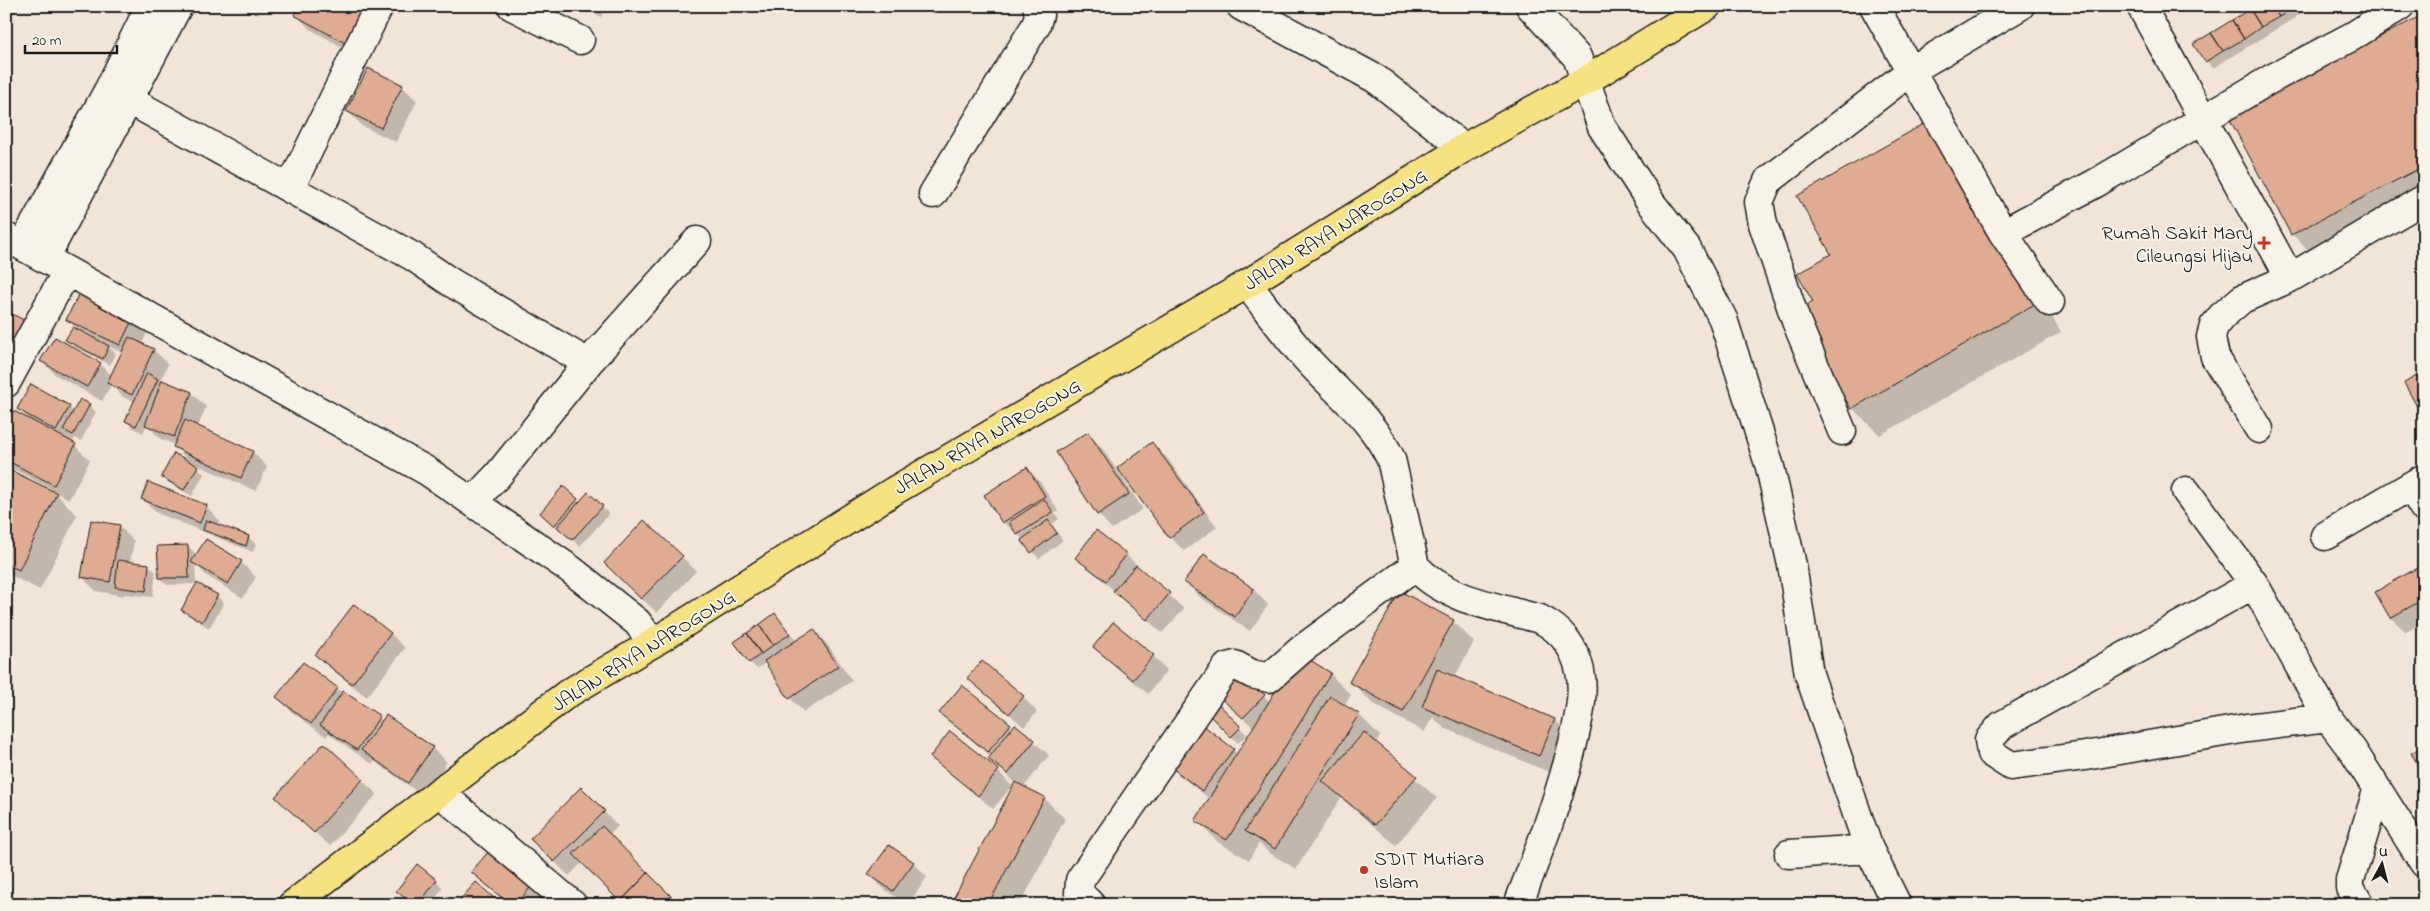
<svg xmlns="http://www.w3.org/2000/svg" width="2430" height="911" font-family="'Indie Flower',sans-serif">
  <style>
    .shadow { fill: #0003 }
    .building { fill: #dfab92; stroke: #1c1c1c }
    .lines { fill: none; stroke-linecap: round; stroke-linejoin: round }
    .minor-casing { stroke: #1c1c1c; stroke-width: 31 }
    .major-casing { stroke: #1c1c1c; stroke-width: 31 }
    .minor { stroke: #f7f3e8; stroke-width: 28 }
    .major { stroke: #f5e381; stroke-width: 28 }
    .poi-dot { fill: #c8321e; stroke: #f7f3e8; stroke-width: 2 }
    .labels { text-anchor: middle; stroke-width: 4; stroke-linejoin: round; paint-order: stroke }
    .street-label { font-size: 20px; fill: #1c1c1c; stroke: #f7f3e8 }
    .poi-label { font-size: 20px; fill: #1c1c1c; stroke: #f7f3e8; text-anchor: end }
  </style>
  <rect width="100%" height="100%" fill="#f2e5d7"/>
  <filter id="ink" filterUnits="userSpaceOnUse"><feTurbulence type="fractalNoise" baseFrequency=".02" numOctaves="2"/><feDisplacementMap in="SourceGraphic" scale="10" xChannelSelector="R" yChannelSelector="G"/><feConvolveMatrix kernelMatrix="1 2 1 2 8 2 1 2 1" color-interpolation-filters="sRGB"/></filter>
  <g filter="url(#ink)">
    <path class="shadow" d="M343,6L362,58L310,29L296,15Z
      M583,6H607L601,17Z
      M2243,6H2314L2213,68L2206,61L2248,11Z
      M2424,15V207L2319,261L2292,234L2230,116Z
      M369,70L402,86L417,101L396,142L362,126L348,111Z
      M1956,149L2061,332L1880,435L1852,408L1815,302L1833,255Z
      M82,288L149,328L142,344L154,350L168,364L160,382L192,393L206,407L198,427L253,452L267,467L256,491L193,463L204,474L192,496L169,483L162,476L191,463L174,446L175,445L161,439L147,425L143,433L133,428L126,421L135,402L123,397L111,385L102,401L56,375L42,361L100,364L112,376L123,353L108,346L116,354L110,365L74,346L67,339L78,330L67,319Z
      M89,405L96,412L81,441L75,438L72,443L90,460L69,499L53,491L77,515L40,590L6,573V470L50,491L51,489L6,465V427L30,420L19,409L69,407L74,412Z
      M1088,433L1102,448L1143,509L1112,529L1098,514Z
      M1152,444L1167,458L1217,527L1184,551L1170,537Z
      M1027,469L1041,483L1058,511L1055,513L1059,519L1051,525L1063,540L1039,559L1024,540L1003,522L986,495Z
      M563,488L580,503L602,507L609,514L580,546L549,520Z
      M142,499L206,506L220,521L218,526L248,537L256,544L253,552L157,513Z
      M119,526L134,541L130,563L148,565L156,572L153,597L124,594V596L96,591L82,577Z
      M1096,532L1126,555L1184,609L1162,633L1076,557Z
      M188,546L195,553V559L241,562L256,577L243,598L207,576L195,564L196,584L167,585L160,578Z
      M1204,556L1254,590L1268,605L1250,631L1200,597L1186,582Z
      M682,557L696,571L657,613L605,563Z
      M2424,565V622L2406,632L2391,618L2377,592Z
      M198,585L217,596L224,603L209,628L183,610Z
      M354,606L391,634L405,648L367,697L331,669L316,655Z
      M775,615L797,641L813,630L828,645L852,681L804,712L790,698L767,662L757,669L750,662Z
      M1453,621L1474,642L1454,678L1555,720L1576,741L1561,777L1444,728L1433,717L1424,732L1372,703L1351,682Z
      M1094,647L1153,656L1167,670L1148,694Z
      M1330,674L1351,695L1344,706L1359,715L1380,736L1375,744L1437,798L1396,845L1341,798L1296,869L1268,852L1259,843L1249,860L1218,842L1197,820L1210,799L1179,775L1165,760L1196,721L1238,754L1254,728L1218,695L1264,696L1270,702Z
      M969,678L1023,697L1037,712L1024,727Z
      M337,689L383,721L432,748L447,762L423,796L374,761L372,764L336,739L329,733L326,737L292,712L277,697Z
      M1212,698L1247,735L1238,743L1203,707Z
      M941,713L1010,725L1013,729L1016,726L1049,755L1024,787L1044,798L1065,819L1020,905H951L1016,783L990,759L991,757Z
      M324,745L377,794L330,846L291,811Z
      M931,757L998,771L1012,786L993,809Z
      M581,789L618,826L569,876L531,839Z
      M496,845L567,905H509L487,886L473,872Z
      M913,863L927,877L908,905L884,889L869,874Z
      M436,881L443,888L430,905H414Z"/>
    <path class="building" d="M299,6H346L363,16L347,44L294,15Z
      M2254,6H2272L2279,17L2261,27L2250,9Z
      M2272,6H2294V7L2279,17Z
      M2250,9L2261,27L2244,39L2232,20Z
      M2424,14V166L2291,235L2228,116Z
      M2232,20L2244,39L2223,51L2211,33Z
      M2211,33L2223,51L2205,62L2193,44Z
      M368,68L403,85L381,128L346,111Z
      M1929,121L2035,304L1851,409L1796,312L1813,302L1797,274L1831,254L1797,196Z
      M82,287L136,312L120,345L66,320Z
      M6,311L30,323L6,366Z
      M73,327L109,346L103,359L65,340Z
      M55,337L101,363L87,387L40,361Z
      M129,337L154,349L132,395L107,383Z
      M2424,372V419L2404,383Z
      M147,373L158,379L136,426L125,421Z
      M162,380L192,392L174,437L145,425Z
      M31,384L70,406L56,431L17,409Z
      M80,399L90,404L73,435L63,430Z
      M14,411L76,444L54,485L6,460V424Z
      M185,420L253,451L241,478L173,447Z
      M1088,432L1129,494L1097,515L1056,452Z
      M1152,442L1204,512L1169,538L1117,468Z
      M174,453L198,466L184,490L161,477Z
      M1027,467L1045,496L1002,523L984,495Z
      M6,468L57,493L19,570L6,564Z
      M148,482L207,505L200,523L141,499Z
      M563,486L578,499L554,526L540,513Z
      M588,492L603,506L572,540L557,527Z
      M1044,499L1053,512L1017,535L1009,522Z
      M91,520L120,525L110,582L81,577Z
      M206,520L249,536L246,546L203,530Z
      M644,520L683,556L641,599L604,563Z
      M1048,520L1057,533L1031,553L1021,540Z
      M1096,530L1127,554L1106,581L1075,558Z
      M206,539L242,561L228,584L191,562Z
      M188,545L189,578H159L157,546Z
      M1204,554L1254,589L1235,617L1184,582Z
      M118,560L149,564L146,591L115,587Z
      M2424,564V599L2390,618L2375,592Z
      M1136,565L1170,593L1147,620L1113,591Z
      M197,583L218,595L202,622L181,610Z
      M1400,591L1454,620L1403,712L1349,682Z
      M354,604L391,633L352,684L315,655Z
      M775,613L790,634L773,645L759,625Z
      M1113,622L1154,655L1133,680L1093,647Z
      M759,625L773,645L761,654L747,633Z
      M814,629L838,666L789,699L764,661Z
      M747,633L761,654L749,663L734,642Z
      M1299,653L1331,673L1227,840L1195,821Z
      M982,661L1024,696L1009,714L967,678Z
      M303,662L338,688L311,724L276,697Z
      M1437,669L1555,719L1539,756L1422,707Z
      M1239,671L1265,695L1243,718L1217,695Z
      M962,685L1011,724L988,752L939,713Z
      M343,691L380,716L357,750L320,725Z
      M1330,696L1359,714L1275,849L1245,831Z
      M1212,697L1241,727L1231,737L1201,707Z
      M386,715L433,747L408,783L361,750Z
      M1195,719L1234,749L1202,791L1163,761Z
      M1015,724L1035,740L1008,774L988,759Z
      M950,731L999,770L978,796L930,757Z
      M1364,732L1417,776L1375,825L1322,781Z
      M324,743L363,779L314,833L275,797Z
      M2424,746V775L2411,753Z
      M1015,782L1045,797L988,905H950Z
      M581,787L605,811L554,862L530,839Z
      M602,826L648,873L620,902L573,854Z
      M496,843L538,878L516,905H511L471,872Z
      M889,845L914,862L893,891L868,874Z
      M417,864L437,880L418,905H414L396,891Z
      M648,873L671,896L662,905H623L620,902Z
      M476,882L502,905H455Z
      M549,888L569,905H535Z
      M671,896L680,905H662Z"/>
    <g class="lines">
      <g class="minor-casing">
        <path id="minor" d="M512,6L580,40
          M1241,6L1376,79L1464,148
          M1530,6L1577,57L1602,127L1652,204L1687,249L1723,319L1770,467L1792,565L1809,674L1869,849L1789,854
          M1874,6L2003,233L2050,302
          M2141,6L2290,278
          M109,89L412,256L452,283L588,363L697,241
          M290,188L379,6
          M933,194L1036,25L1039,15L1037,6
          M2003,233L2096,183L2271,79L2353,36L2400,6
          M6,237L427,471L570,569L637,622L653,643
          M23,245L109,89L150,6
          M45,258L178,6
          M1247,284C1266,308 1284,333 1304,356C1334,390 1371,417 1391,459L1415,566C1445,600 1497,607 1540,619C1562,630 1575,648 1580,671C1585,694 1578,721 1573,743C1559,799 1539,851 1518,905
          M6,383L67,271
          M2259,429L2215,357L2211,337L2214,326L2222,316L2242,299L2290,278L2424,199
          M1842,431L1796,321L1763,224L1759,202L1768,181L1912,70L2020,6
          M2410,486L2424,508
          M2186,491L2254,584L2328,718L2353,751L2424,863
          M473,501L498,475L588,363
          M2325,536L2424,478
          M2254,584L2002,725L1989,740L1991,753L2011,766L2085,756L2247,728L2328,718
          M439,792L573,905
          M1869,849L1897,905
          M1091,905L1079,893L1080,880L1227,667L1235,665L1252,674L1269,678L1302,649L1415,566
          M2360,905L2350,888V880L2377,791"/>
      </g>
      <g class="major-casing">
        <path id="major" d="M292,905L567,694L653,643L892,492L1247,284L1464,148L1587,80L1707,6"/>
      </g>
      <use href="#minor" class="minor"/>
      <use href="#major" class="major"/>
    </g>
  </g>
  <g class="poi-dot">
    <path d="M2261.5 235.5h5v5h5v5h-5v5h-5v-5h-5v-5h5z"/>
    <circle cx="1364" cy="870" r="5"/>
  </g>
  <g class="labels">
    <g class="street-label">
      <text transform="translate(1335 229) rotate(-32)" y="7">JALAN RAYA NAROGONG</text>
      <text transform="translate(987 436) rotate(-30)" y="7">JALAN RAYA NAROGONG</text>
      <text transform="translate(643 650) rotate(-32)" y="7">JALAN RAYA NAROGONG</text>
    </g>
    <g class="poi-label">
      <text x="2253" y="239">Rumah Sakit Mary<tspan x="2253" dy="23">Cileungsi Hijau</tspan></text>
      <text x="1374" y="865" text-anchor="start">SDIT Mutiara<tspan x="1374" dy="23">Islam</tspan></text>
    </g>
  </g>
  <rect width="2430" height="911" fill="none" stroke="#f7f3e8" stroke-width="25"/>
  <rect x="12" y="12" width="2405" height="886" fill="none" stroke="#1c1c1c" stroke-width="2" filter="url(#ink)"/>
  <g transform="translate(2382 864) rotate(7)" stroke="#f7f3e8" stroke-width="4" paint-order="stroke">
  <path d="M0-4L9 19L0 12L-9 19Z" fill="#1c1c1c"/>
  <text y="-8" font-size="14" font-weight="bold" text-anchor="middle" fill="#1c1c1c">U</text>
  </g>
  <path d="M25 45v8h92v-8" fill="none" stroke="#1c1c1c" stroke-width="2.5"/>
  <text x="32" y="45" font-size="15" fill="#1c1c1c" stroke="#f7f3e8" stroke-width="4" paint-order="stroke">20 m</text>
</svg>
